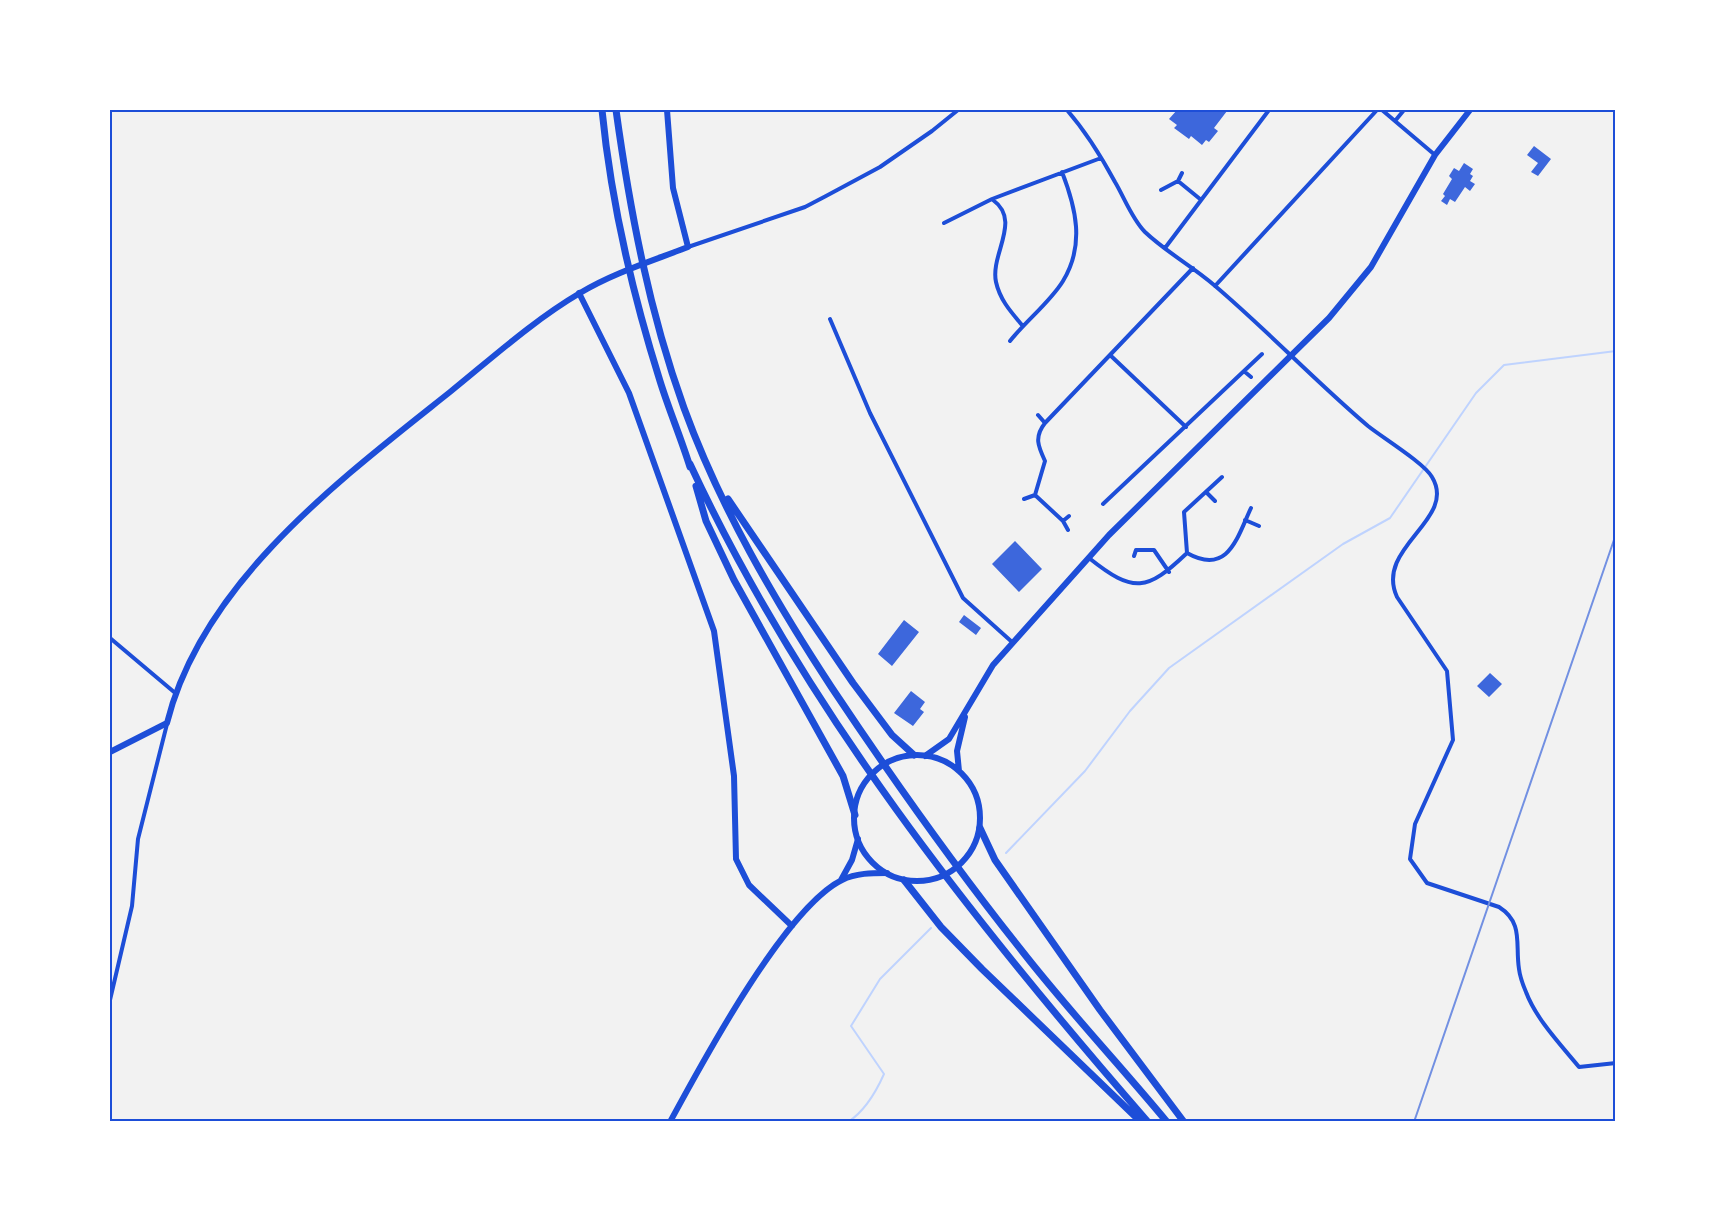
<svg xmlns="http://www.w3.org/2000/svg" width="1725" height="1231" font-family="'DejaVu Sans',sans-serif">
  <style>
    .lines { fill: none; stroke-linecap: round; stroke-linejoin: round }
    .stream { stroke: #bfd3fe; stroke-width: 2 }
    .building { fill: #3d67dc }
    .minor { stroke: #1d4ed8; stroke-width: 4 }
    .secondary { stroke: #1d4ed8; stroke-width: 6 }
    .primary { stroke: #1d4ed8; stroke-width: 6 }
    .trunk { stroke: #1d4ed8; stroke-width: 7 }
    .rail { stroke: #7290e2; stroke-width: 2 }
    .neatline { fill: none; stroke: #1d4ed8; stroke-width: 2 }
  </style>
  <rect width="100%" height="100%" fill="#f2f2f2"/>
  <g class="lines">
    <path class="stream" d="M1006,853L1085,771L1130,711L1169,668L1343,544L1390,518L1476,393L1504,365L1616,351
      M848,1122C865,1111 876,1092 884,1074L851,1026L880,979L931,928"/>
  </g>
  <path class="building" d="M1177,110H1225L1227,111L1214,128L1218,131L1209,142L1206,140L1202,145L1191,136L1189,139L1174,128L1177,125L1169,119Z
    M1534,146L1551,159L1538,176L1531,172L1538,163L1527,155Z
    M1464,163L1473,169L1470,174L1473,176L1470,181L1475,184L1470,191L1465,187L1455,202L1450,199L1447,205L1441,201L1445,196L1443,194L1452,179L1449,176L1454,168L1459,171Z
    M1015,541L1042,569L1019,592L992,564Z
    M964,615L981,628L976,635L959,622Z
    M904,620L919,632L892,666L878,654Z
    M1490,673L1502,684L1489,697L1477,686Z
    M911,691L925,702L920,709L924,712L913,726L894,713Z"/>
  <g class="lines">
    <path class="minor" d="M1067,110C1086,132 1101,156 1115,182C1124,197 1132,219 1145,232C1166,252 1192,266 1214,285C1267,330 1315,381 1368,426C1383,438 1424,463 1432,477C1458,520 1374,547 1397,597L1447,671L1453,740L1415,824L1410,859L1427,883L1499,907C1524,923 1515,944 1519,969C1520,977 1523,985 1526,992C1536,1019 1561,1045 1579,1067L1616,1063
      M1382,110L1435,155
      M1395,121L1404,110
      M1178,181L1182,173
      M1161,190L1178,181L1200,199
      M993,200C1022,221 990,254 996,282C1000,300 1011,312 1022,325
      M944,223L992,199L1101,158
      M688,247L805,207L826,196L880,167L932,131L958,110
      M1165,248L1269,110
      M1215,286L1377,110
      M830,319L870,413L963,598L1012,642
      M1010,341C1026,321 1051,301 1063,281C1085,245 1076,208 1062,172
      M1110,355L1186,427
      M1245,372L1251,377
      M1038,415L1045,423L1193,268
      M1045,423C1034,437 1038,446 1045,461L1035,495L1063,521L1068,530
      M1206,492L1215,501
      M1024,499L1035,495
      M1103,504L1262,354
      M1245,520L1259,526
      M1063,521L1069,516
      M1187,553C1228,576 1237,538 1251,508
      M1134,556L1136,550H1154L1169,572
      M1089,558C1134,594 1147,591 1187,553L1184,512L1222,477
      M110,638L174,692
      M110,1000L132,906L138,839L167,724"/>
    <path class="secondary" d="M579,293L629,393L714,631L734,776L736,859L749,885L792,926
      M110,752L167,723C202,582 342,478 450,392C492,358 534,320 580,293C613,273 652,261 688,247L673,188L667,110
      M841,880L852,860L858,839
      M670,1122C702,1063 785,908 842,880C856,873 872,873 887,873"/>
    <path class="primary" d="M854 818a63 63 0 1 1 126 0a63 63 0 1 1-126 0Z
      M925,756L949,739L993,665L1109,535L1329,318L1371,267L1435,155L1470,110
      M959,771L957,751L965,717"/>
    <path class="trunk" d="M602,110C611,202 632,292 660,381C669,410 681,438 690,467
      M616,110C630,211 649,311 684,408C720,507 775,601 832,688C892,778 955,867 1022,951C1068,1010 1119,1064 1167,1122
      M690,464C803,707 973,921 1148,1122
      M696,486L706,521L734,580L843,776L855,815
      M728,499L853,683L892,735L914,755
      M980,828L995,860L1100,1010L1184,1122
      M904,880L941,927L982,969L1141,1122"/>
    <path class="rail" d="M1414,1122L1616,534"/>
  </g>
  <rect width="1725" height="1231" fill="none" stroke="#ffffff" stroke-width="222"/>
  <rect x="111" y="111" width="1503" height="1009" class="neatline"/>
</svg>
